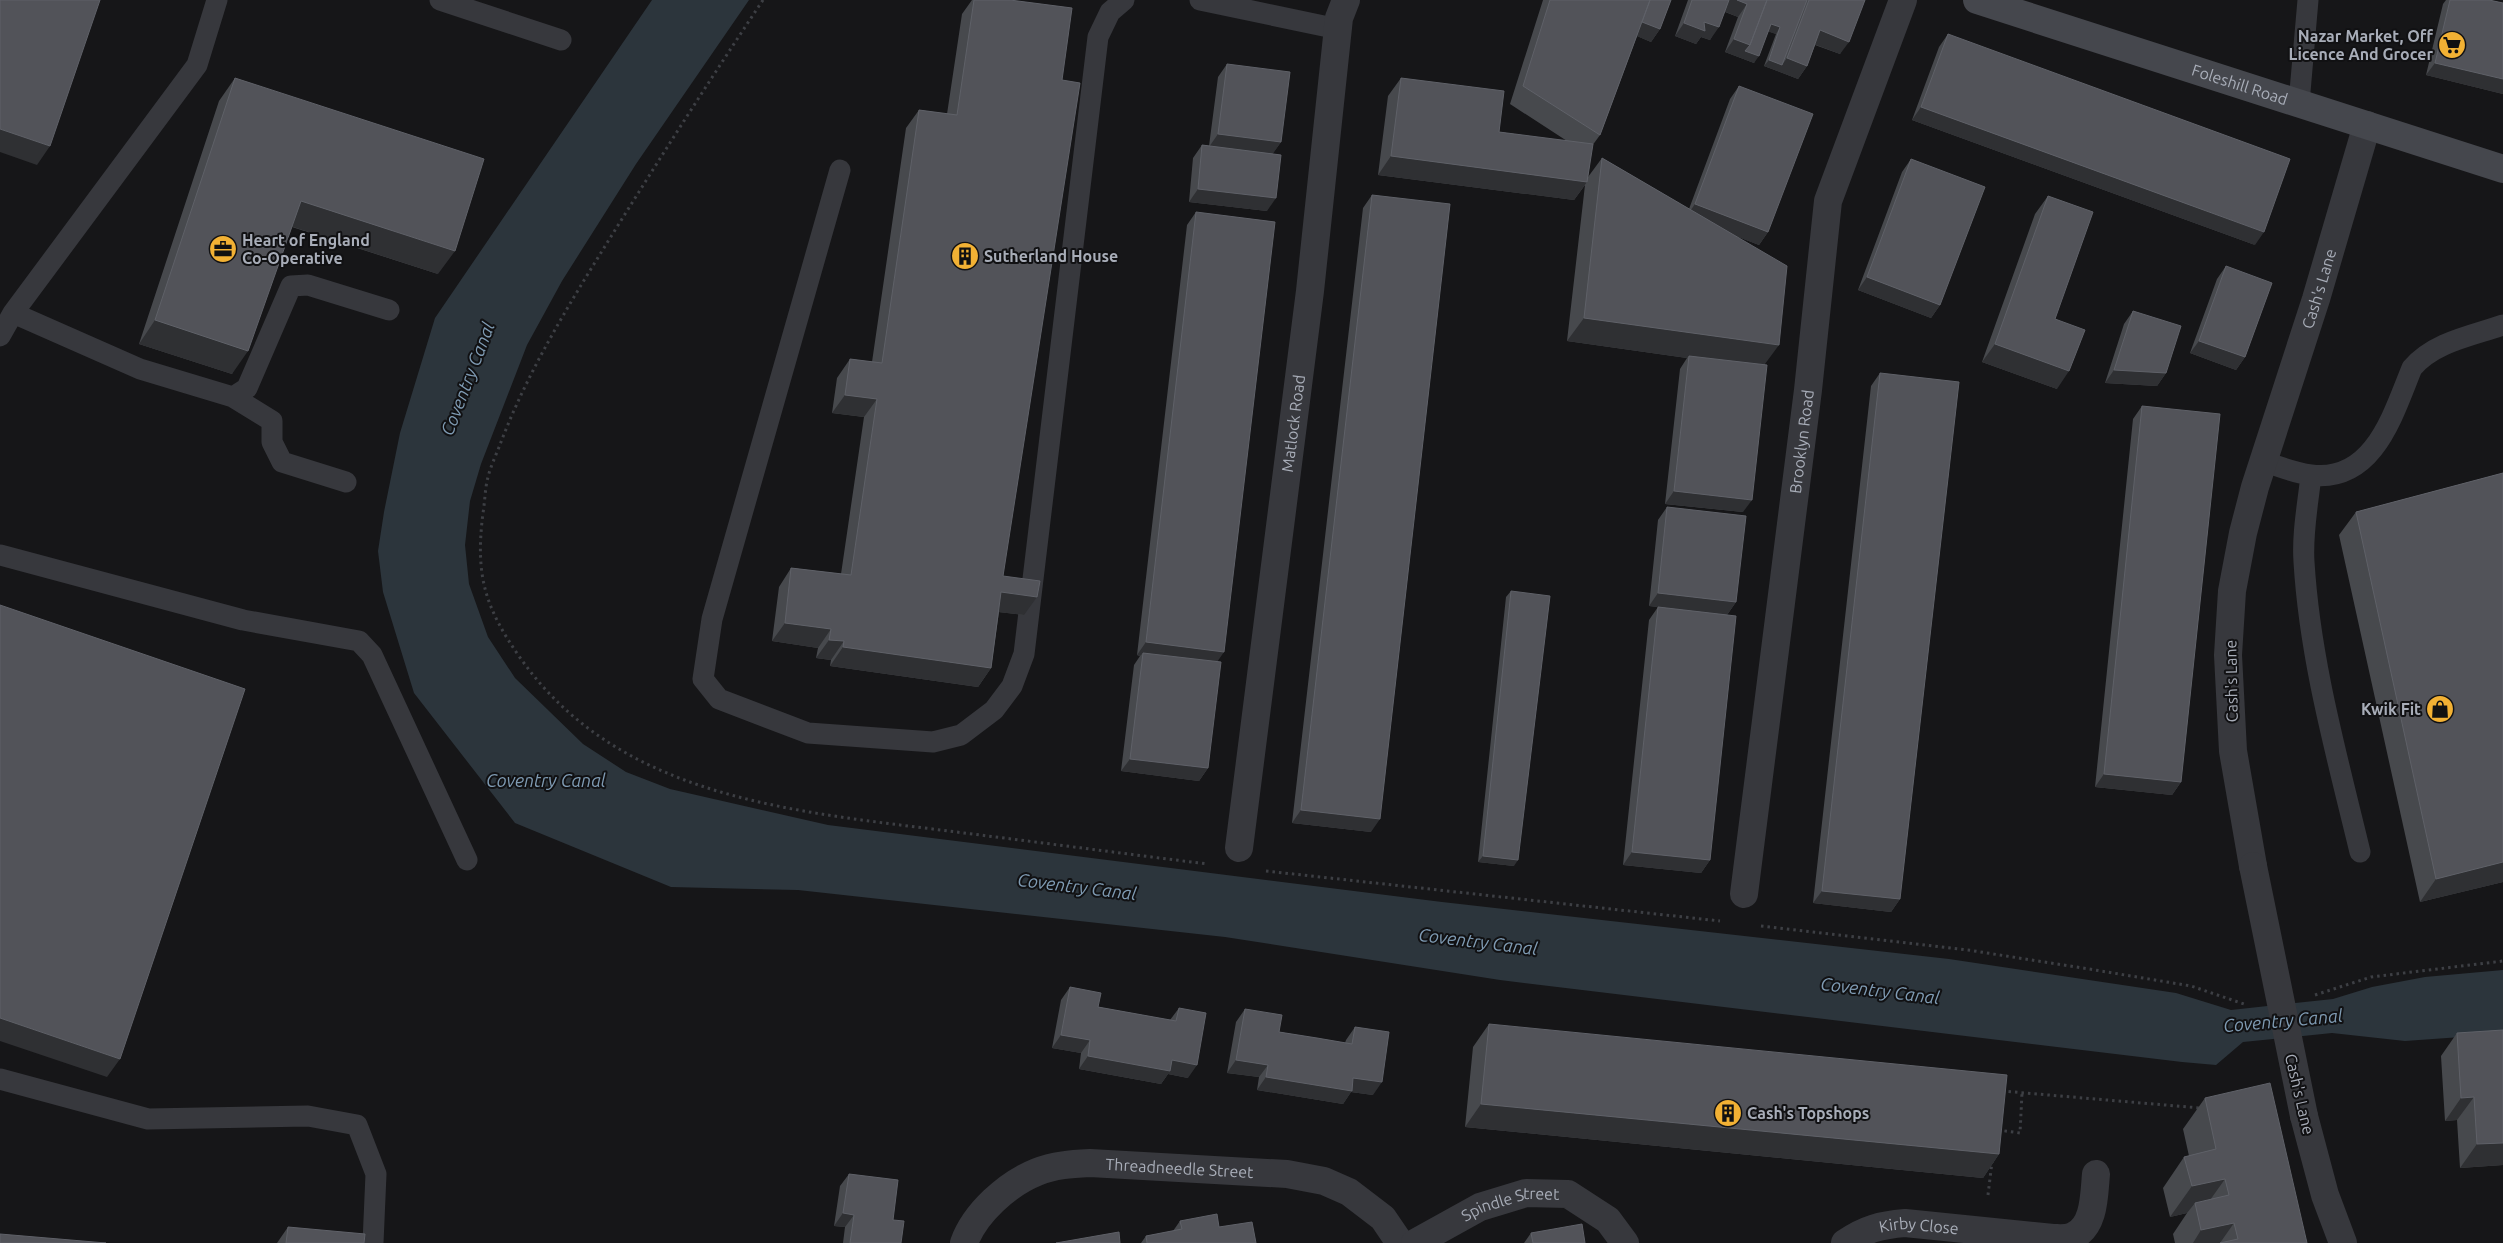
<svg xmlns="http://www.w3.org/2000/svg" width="2503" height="1243" font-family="Ubuntu,sans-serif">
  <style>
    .water { fill: #2c353c }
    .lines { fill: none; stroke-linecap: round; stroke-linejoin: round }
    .path { stroke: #3d3f44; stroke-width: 3; stroke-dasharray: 2.5 4; stroke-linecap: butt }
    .service { stroke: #37383d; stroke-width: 21 }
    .minor { stroke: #37383d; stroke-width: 28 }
    .tertiary { stroke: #37383d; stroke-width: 28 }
    .secondary { stroke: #45474d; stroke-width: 28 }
    .tertiary-bridge { stroke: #37383d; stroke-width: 28 }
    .wall { fill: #47494d }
    .shaded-wall { fill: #2f3033 }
    .building { fill: #525359; stroke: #5f6168 }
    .labels { text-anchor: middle; stroke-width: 4; stroke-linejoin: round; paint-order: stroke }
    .poi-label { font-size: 16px; font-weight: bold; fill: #a8adb8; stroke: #111113; text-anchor: start }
    .street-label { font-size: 16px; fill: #a8adb8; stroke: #111113 }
    .water-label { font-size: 18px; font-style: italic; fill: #7f9bb3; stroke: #111113 }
  </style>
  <rect width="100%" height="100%" fill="#161618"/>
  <path class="water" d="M652,0H749L636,164L562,281L527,345L481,464L470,501L465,545L469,584L488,637L515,678L583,744L626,772L670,789L828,825L1442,902L1949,959L2176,993L2231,1010L2333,999L2372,987L2425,977L2503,970V1034L2405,1041L2332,1033L2243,1042L2216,1065L2182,1062L1500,980L1225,937L798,890L671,887L515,823L414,693L383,592L378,551L384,512L400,433L435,318Z"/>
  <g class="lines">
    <path class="path" d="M763,0C705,87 649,175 594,264C559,321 525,379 501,442C497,453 491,465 488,477C485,488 485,501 483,513C475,576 485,608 521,659C623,803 805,812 964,833C1045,843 1126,854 1208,864
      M1266,871L1720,921
      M1761,926L1968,950L2089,969L2191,986L2244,1004
      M2315,995L2371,977L2503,961
      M2002,1091L2200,1108
      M1998,1130L2020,1133L2022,1093
      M1988,1195L1992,1162"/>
    <path class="service" d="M440,0L561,40
      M1200,0L1338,29
      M2299,103L2308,0
      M840,170L712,619L703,679L719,699L808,733L933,742L961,735L994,710L1012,686L1024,654L1098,37L1110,12L1124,0
      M13,313L140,369L233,397L247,388L291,286L308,285L389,310
      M0,336L13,313L197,65L217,0
      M233,397L272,421V442L282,462L346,482
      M2263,461C2279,467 2295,473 2311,475C2374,483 2393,414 2412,368C2434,342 2471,336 2503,325
      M2311,475C2308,504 2302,533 2304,562C2310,661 2337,756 2360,852
      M0,555L243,620L359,641L372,655L467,860
      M0,1079L148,1119L308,1116L357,1125L376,1174L373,1243"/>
    <g class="minor">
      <path id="s1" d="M1239,848L1310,291L1339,18L1346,0"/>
      <path id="s2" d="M1744,894L1808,390L1828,201L1903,0"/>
      <path id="s3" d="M964,1243C975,1213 1007,1184 1037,1172C1054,1165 1072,1164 1090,1163L1287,1174L1324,1181L1349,1192L1383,1218L1400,1243"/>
      <path id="s4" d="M1415,1243L1480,1207L1526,1193L1568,1194L1608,1220L1625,1243"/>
      <path id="s5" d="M1845,1243C1865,1229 1881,1225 1905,1223L2053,1238C2059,1238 2067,1239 2073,1236C2095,1227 2094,1194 2096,1174"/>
    </g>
    <g class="tertiary">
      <path id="s6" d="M2253,866L2233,751L2228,655L2232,591L2243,533L2255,487L2316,299L2367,125"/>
      <path d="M2304,1116L2325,1195L2343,1243"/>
    </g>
    <path class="secondary" id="s7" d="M1977,0L2503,169"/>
    <path class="tertiary-bridge" d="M2253,866L2304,1116"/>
  </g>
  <path class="wall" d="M972,0H1010L1062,80L1003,576L1024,615L999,612L991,668L978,687L830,666L831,660L816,658L818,648L772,641L779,587L791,568L841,574L864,417L832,413L837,378L850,359L872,362L906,128L919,110L947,114L962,14Z
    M1543,0H1671L1660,29L1651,42L1637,36L1600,135L1592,146L1588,177L1602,158L1689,209L1730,99L1739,86L1768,232L1759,245L1736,236L1765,365L1743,512L1665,504L1680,369L1687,358L1567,341L1585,185L1574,200L1378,175L1388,96L1401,78L1499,132L1567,141L1510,104Z
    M1688,0H1865L1840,54L1815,45L1807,66L1798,79L1764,66L1776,34L1768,31L1754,63L1725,52L1738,17L1725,12L1710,40L1701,37L1696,44L1675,36Z
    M2446,0H2489L2503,3V94L2426,75L2443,4Z
    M1948,34L2255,245L1912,120L1939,47Z
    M1227,64L1281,142L1272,154L1267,211L1189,202L1193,158L1202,145L1209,146L1218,77Z
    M235,78L438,274L292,227L232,374L139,344L219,101Z
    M1911,159L1940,305L1931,318L1858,290L1902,172Z
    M1372,195L1371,832L1292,823L1363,208Z
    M2048,196L2055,319L2057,389L1982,362L2035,214Z
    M1196,212L1217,662L1208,768L1199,781L1121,771L1134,665L1140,656L1137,655L1187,225Z
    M2226,266L2245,357L2236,370L2190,353L2217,279Z
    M2133,311L2166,373L2157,386L2105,383L2124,324Z
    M1880,373L1900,899L1891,912L1813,903L1871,386Z
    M2142,406L2181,782L2172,795L2095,787L2133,419Z
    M2503,473V882L2420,902L2339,535L2356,512Z
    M1667,507L1736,602L1727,615L1710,860L1701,873L1623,865L1649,620L1658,607L1649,606L1658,520Z
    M1511,591L1514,866L1478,862L1506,597Z
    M1070,987L1098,1007L1170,1020L1179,1008L1188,1078L1168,1074L1161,1084L1079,1069L1081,1053L1052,1048L1061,1000Z
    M1245,1009L1279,1032L1345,1043L1346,1040L1355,1027L1373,1095L1351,1092L1343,1104L1257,1090L1259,1077L1227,1073L1236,1022Z
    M1489,1024L1999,1154L1983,1178L1465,1127L1473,1047Z
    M2457,1033L2503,1165L2460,1168L2457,1120L2445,1121L2441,1056Z
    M2205,1098L2307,1243H2175L2173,1234L2187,1213L2170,1217L2163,1188L2184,1157L2189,1156L2183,1129Z
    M849,1174L893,1220L901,1243H843L845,1227L834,1226L840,1186Z
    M1180,1221L1219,1227L1256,1243H1141L1146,1236L1173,1231Z
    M288,1227L364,1243H277Z
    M1531,1233L1585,1243H1524Z"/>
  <path class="shaded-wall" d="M1728,0H1737L1747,4L1738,17L1721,10Z
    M1641,21L1660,29L1651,42L1632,34Z
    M1704,22L1719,27L1710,40L1701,37L1696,44L1675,36L1684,23Z
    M1771,24L1780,27L1776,34L1766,31Z
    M1820,30L1849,42L1840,54L1811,43Z
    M1734,39L1750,45L1759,56L1754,63L1725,52Z
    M1787,58L1807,66L1798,79L1764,66L1769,60L1782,65Z
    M2435,63L2503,79V94L2426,75Z
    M1921,107L2264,232L2255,245L1912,120Z
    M0,129L50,146L37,165L0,152Z
    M1218,134L1281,142L1272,155L1209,147Z
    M1391,156L1587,182L1574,200L1378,175Z
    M1198,189L1276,198L1267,211L1189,202Z
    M301,201L455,251L438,274L284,224Z
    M1695,204L1768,232L1759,245L1686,217Z
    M1867,277L1940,305L1931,318L1858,290Z
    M1584,318L1779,345L1762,368L1689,356L1687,358L1567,341Z
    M155,320L248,351L232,374L139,344Z
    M2199,341L2245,357L2236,370L2190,353Z
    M1995,344L2069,371L2057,389L1982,362Z
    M2114,370L2166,373L2157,386L2105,383Z
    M845,395L877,399L864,417L832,413Z
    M1674,491L1752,500L1743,512L1665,504Z
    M1001,592L1037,597L1024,615L988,611Z
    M1658,593L1736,602L1727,615L1649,606Z
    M785,623L831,629L818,648L772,641Z
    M829,640L844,641L831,660L816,658Z
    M1146,642L1224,652L1215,665L1143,653L1140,656L1137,655Z
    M843,647L991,668L978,687L830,666Z
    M1130,759L1208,768L1199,781L1121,771Z
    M2104,774L2181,782L2172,795L2095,787Z
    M1301,810L1380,819L1371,832L1292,823Z
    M1632,852L1710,860L1701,873L1623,865Z
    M1483,856L1518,860L1514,866L1478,862Z
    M2503,862V882L2420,902L2436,879Z
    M1822,891L1900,899L1891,912L1813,903Z
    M0,1018L120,1059L107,1077L0,1041Z
    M1061,1035L1090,1040L1081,1053L1052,1048Z
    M1088,1056L1172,1060L1197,1065L1188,1078L1168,1074L1161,1084L1079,1069Z
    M1236,1060L1268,1065L1259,1077L1227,1073Z
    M1266,1077L1353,1078L1382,1082L1373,1095L1351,1092L1343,1104L1257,1090Z
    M2474,1097L2457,1120L2445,1121L2461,1098Z
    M1481,1104L1999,1154L1983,1178L1465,1127Z
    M2503,1143V1165L2460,1168L2477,1144Z
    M2225,1179L2203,1210L2195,1203L2187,1213L2170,1217L2192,1186Z
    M843,1213L854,1215L845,1227L834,1226Z
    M2234,1223L2220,1243H2193L2201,1230Z"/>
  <path class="building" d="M0,0H100L50,146L0,129Z
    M974,0H1010L1072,8L1062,80L1080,83L1003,576L1040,581L1037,597L1001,592L991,668L843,647L844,641L829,640L831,629L785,623L791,568L851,575L877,399L845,395L850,359L882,363L919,110L957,115Z
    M1550,0H1650L1600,135L1523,86Z
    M1650,0H1671L1660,29L1642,22Z
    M1692,0H1729L1719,27L1704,22L1705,31L1684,23Z
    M1737,0H1767L1750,45L1734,39L1747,4Z
    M1767,0H1807L1782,65L1769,60L1780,27L1771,24L1759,56L1745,51L1750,45Z
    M1809,0H1865L1849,42L1820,30L1807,66L1787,58Z
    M2450,0H2489L2503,3V79L2435,63Z
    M1948,34L2290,159L2264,232L1921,107Z
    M1227,64L1290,72L1281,142L1218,134Z
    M235,78L484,159L455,251L301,201L248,351L155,320Z
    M1401,78L1504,91L1499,132L1593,144L1587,182L1391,156Z
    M1739,86L1813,114L1768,232L1695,204Z
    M1202,145L1281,155L1276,198L1198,189Z
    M1602,158L1787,266L1779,345L1584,318Z
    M1911,159L1985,187L1940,305L1867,277Z
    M1372,195L1450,204L1380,819L1301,810Z
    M2048,196L2093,212L2055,319L2085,330L2069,371L1995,344Z
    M1196,212L1275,222L1224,652L1146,642Z
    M2226,266L2272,283L2245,357L2199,341Z
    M2133,311L2181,326L2166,373L2114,370Z
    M1689,356L1767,365L1752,500L1674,491Z
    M1880,373L1959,382L1900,899L1822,891Z
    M2142,406L2220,414L2181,782L2104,774Z
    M2503,473V862L2436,879L2356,512Z
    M1667,507L1746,516L1736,602L1658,593Z
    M1511,591L1550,596L1518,860L1483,856Z
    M0,605L245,689L120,1059L0,1018Z
    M1658,607L1736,616L1710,860L1632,852Z
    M1143,653L1221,662L1208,768L1130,759Z
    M1070,987L1101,993L1098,1007L1176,1021L1179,1008L1206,1013L1197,1065L1172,1060L1170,1071L1088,1056L1090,1040L1061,1035Z
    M1245,1009L1282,1015L1279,1032L1317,1038L1352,1044L1355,1027L1389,1032L1382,1082L1353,1078L1352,1091L1266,1077L1268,1065L1236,1060Z
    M1489,1024L2007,1075L1999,1154L1481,1104Z
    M2503,1030V1143L2477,1144L2474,1097L2461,1098L2457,1033Z
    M2270,1083L2307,1243H2220L2238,1239L2234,1223L2201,1230L2195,1203L2229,1195L2225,1179L2192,1186L2184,1157L2216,1149L2205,1098Z
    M849,1174L898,1180L893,1220L904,1221L901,1243H850L854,1215L843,1213Z
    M1217,1214L1219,1227L1252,1222L1256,1243H1147L1146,1236L1182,1229L1180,1221Z
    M1582,1224L1585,1243H1533L1531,1233Z
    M288,1227L365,1234L364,1243H286Z
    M1119,1232L1120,1243H1056Z
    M0,1234L106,1243H0Z"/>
  <defs>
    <g id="supermarket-disc" transform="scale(1.4375)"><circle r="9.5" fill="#f2b134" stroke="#111113"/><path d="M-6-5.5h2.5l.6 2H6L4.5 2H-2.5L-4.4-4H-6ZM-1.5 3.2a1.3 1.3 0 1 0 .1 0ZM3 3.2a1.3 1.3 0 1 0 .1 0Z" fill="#111"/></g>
    <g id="office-disc" transform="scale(1.4375)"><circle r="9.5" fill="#f2b134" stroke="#111113"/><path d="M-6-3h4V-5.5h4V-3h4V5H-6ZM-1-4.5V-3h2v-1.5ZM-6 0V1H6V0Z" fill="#111"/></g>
    <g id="building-disc" transform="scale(1.4375)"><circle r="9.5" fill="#f2b134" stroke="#111113"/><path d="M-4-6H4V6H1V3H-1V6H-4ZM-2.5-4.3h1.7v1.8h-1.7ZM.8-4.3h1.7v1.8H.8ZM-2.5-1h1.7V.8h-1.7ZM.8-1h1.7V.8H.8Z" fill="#111"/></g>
    <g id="shop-disc" transform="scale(1.4375)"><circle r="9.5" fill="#f2b134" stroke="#111113"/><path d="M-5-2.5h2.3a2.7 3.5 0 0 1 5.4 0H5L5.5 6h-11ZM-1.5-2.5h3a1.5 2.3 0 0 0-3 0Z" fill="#111"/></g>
  </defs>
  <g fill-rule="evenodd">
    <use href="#supermarket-disc" x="2452" y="45"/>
    <use href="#office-disc" x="223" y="249"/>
    <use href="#building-disc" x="965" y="256"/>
    <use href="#shop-disc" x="2440" y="709"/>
    <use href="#building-disc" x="1728" y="1113"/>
  </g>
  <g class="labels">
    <g class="poi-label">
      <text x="2433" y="42" text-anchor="end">Nazar Market, Off<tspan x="2433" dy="18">Licence And Grocer</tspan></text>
      <text x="242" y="246">Heart of England<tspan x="242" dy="18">Co-Operative</tspan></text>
      <text x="984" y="262">Sutherland House</text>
      <text x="2421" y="715" text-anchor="end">Kwik Fit</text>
      <text x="1747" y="1119">Cash's Topshops</text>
    </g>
    <g class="street-label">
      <text dy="6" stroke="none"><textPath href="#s7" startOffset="276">Foleshill Road</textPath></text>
      <text dy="6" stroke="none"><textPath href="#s6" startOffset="592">Cash's Lane</textPath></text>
      <text dy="6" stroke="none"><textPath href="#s1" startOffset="428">Matlock Road</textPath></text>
      <text dy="6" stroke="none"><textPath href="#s2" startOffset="456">Brooklyn Road</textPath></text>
      <text transform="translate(2231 681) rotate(-91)" y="6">Cash's Lane</text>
      <text transform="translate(2300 1094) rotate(77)" y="6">Cash's Lane</text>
      <text dy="6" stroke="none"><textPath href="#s3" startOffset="248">Threadneedle Street</textPath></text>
      <text dy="6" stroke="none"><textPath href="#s4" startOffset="105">Spindle Street</textPath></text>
      <text dy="6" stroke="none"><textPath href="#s5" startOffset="78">Kirby Close</textPath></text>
    </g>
    <g class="water-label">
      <text transform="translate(468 379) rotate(-69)" y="6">Coventry Canal</text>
      <text x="546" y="787">Coventry Canal</text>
      <text transform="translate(1077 887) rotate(7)" y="6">Coventry Canal</text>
      <text transform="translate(1478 942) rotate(7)" y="6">Coventry Canal</text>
      <text transform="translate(1880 991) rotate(7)" y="6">Coventry Canal</text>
      <text transform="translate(2283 1021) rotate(-5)" y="6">Coventry Canal</text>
    </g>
  </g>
</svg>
